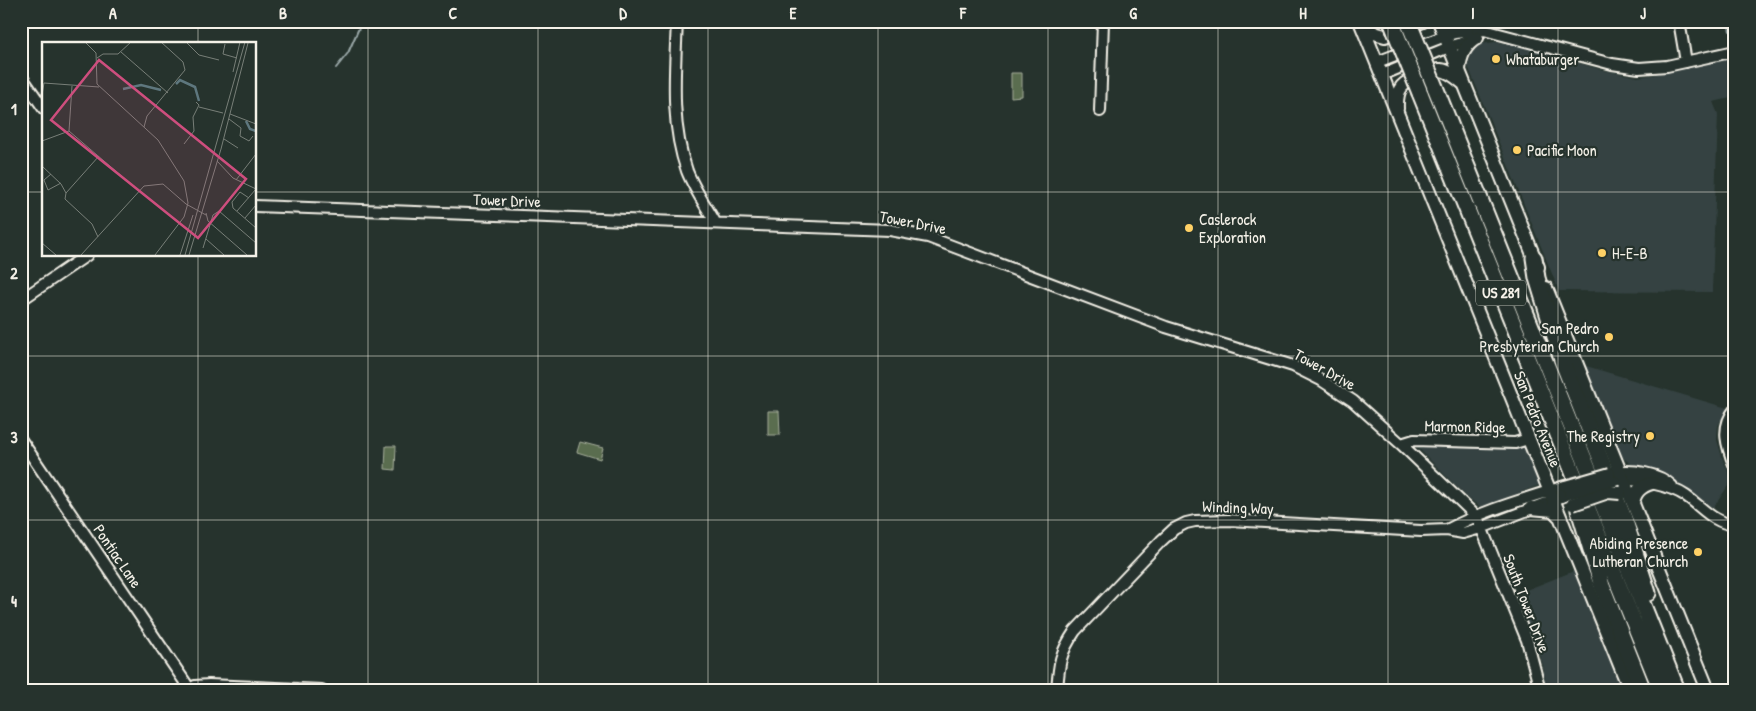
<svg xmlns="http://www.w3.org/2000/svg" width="1756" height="711" font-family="'Patrick Hand',sans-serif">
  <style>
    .built { fill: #354342 }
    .green { fill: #5a6d50; stroke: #a7af9c }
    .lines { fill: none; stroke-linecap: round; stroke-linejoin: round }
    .stream { stroke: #9aa8a8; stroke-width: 2 }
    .minor-casing { stroke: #f4f1e8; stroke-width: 14 }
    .major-casing { stroke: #f4f1e8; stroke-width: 16 }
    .highway-casing { stroke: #f4f1e8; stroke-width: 19 }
    .minor { stroke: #26332d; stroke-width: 10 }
    .major { stroke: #26332d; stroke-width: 12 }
    .highway { stroke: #26332d; stroke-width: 15 }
    .minor-bridge-casing { stroke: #f4f1e8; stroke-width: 14; stroke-linecap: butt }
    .major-bridge-casing { stroke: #f4f1e8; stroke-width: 16; stroke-linecap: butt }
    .highway-bridge-casing { stroke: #f4f1e8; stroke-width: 19; stroke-linecap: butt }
    .minor-bridge { stroke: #26332d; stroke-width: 10 }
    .major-bridge { stroke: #26332d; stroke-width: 12 }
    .highway-bridge { stroke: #26332d; stroke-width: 15 }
    .grid { fill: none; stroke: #f4f1e8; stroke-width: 1; stroke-opacity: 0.55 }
    .poi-dot { fill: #ffd166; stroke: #26332d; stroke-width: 2 }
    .labels { text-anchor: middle; stroke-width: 4.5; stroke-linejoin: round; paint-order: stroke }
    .shield { fill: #26332d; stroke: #b6b8b0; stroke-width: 1 }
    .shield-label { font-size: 15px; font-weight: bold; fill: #f4f1e8 }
    .poi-label { font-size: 16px; fill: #f4f1e8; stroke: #26332d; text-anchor: start }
    .street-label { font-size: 16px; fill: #f4f1e8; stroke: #26332d }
    .inset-river { fill: none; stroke: #5e777e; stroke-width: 2.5 }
    .inset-road { fill: none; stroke: #787f78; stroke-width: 1 }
    .view { fill: #ce4e7e; fill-opacity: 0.15; stroke: #ce4e7e; stroke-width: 2.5 }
    .inset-edge { fill: none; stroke: #f4f1e8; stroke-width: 2.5 }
    .neatline { fill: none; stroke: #f4f1e8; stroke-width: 2 }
    .grid-label { font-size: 16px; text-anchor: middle; font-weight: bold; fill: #f4f1e8 }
  </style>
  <rect width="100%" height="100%" fill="#26332d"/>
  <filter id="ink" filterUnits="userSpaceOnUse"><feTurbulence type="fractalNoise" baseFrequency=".02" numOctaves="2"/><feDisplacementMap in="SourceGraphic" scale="10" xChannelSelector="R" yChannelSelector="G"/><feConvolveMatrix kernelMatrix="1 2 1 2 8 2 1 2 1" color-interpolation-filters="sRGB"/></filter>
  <g filter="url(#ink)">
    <path class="built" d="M1495,42L1520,45L1599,69L1638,77L1672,72L1734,57L1735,97L1713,102L1718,114L1712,292L1559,291L1468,66L1472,51L1480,44Z
      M1586,366L1727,408L1718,426L1717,440L1723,460L1732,480L1713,508L1675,481L1651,470L1631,464L1622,457Z
      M1413,443L1524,446L1539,485L1482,508L1468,498Z
      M1574,571L1622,690H1546L1543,665L1516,594Z"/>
    <path class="green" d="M1011,73H1022V96L1011,97Z
      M768,411H779L780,435H768Z
      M580,442L603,448L600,459L577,452Z
      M386,446H396L395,470L385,469Z"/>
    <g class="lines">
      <path class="stream" d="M1728,21L1730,31
        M336,68L348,53L362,21"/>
      <g class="minor-casing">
        <path id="minor" d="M677,21C675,72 670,123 687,171C694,189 706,206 715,222
          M1679,21L1686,62
          M1377,62L1445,36L1455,33L1484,30L1612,64L1639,68L1667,66L1735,51
          M1382,75L1449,47L1475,39
          M21,76L44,109
          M1100,111L1103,21
          M255,206L890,230L928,237L1166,327L1293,366L1321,380L1353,401L1401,444L1477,517L1527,640L1540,690
          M21,300L87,255
          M1735,409C1720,428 1727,447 1735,467
          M21,440L189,688
          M1401,444L1414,440L1515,443L1528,439
          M1615,472C1632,469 1659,473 1672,486
          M1618,480C1637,479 1670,485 1686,496C1702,507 1713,523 1735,525
          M1447,530C1484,510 1525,499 1565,486
          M188,690L195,686L209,685L322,690
          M1057,690C1059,663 1060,653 1075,631L1161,541L1174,529L1186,523L1195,521L1229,520L1421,531L1447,530L1463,533L1481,528L1569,494"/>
      </g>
      <g class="major-casing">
        <path id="major" d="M1360,21L1630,690
          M1439,21L1538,267
          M1445,21L1453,27L1467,31
          M1363,23L1374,33L1385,36L1423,21
          M1459,70C1460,57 1464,45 1477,38
          M1397,109C1396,86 1403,83 1422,75C1428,73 1435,69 1441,70C1450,71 1458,79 1464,84
          M1546,288L1708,690
          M1633,504C1634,492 1641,486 1652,483
          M1531,508L1553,510L1559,516"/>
      </g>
      <g class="highway-casing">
        <path id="highway" d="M1435,87L1677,690
          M1420,93L1661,690
          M1534,258L1537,278L1563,363L1624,518L1648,593
          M1579,510L1602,586L1643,690"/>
      </g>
      <use href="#minor" class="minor"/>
      <use href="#major" class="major"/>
      <use href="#highway" class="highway"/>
      <g class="minor-bridge-casing">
        <path id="minor-bridge" d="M1565,486L1610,473
          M1569,494L1615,481"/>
      </g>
      <g class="major-bridge-casing">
        <path id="major-bridge" d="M1573,504L1608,492L1620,493"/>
      </g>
      <g class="highway-bridge-casing">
        <path id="highway-bridge" d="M1391,21L1420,93
          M1408,21L1435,87"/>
      </g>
      <use href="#minor-bridge" class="minor-bridge"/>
      <use href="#major-bridge" class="major-bridge"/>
      <use href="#highway-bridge" class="highway-bridge"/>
    </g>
  </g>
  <path class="grid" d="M198,21V44M368,21V690M538,21V690M708,21V690M878,21V690M1048,21V690M1218,21V690M1388,21V690M1558,21V690M21,192H44M255,192H1735M198,255V690M21,356H1735M21,520H1735"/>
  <g class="poi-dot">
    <circle cx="1496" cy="59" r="5"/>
    <circle cx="1517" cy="150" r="5"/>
    <circle cx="1189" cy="228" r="5"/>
    <circle cx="1602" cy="253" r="5"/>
    <circle cx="1609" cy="337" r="5"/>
    <circle cx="1650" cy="436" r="5"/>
    <circle cx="1698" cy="552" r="5"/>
  </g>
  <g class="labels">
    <rect class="shield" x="1476" y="280.5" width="50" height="25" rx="4"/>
    <g class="shield-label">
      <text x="1501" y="298">US 281</text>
    </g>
    <g class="poi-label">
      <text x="1506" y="65">Whataburger</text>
      <text x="1527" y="156">Pacific Moon</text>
      <text x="1199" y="225">Caslerock<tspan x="1199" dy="18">Exploration</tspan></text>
      <text x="1612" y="259">H-E-B</text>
      <text x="1599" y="334" text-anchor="end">San Pedro<tspan x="1599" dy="18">Presbyterian Church</tspan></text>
      <text x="1640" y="442" text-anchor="end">The Registry</text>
      <text x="1688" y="549" text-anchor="end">Abiding Presence<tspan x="1688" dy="18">Lutheran Church</tspan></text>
    </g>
    <g class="street-label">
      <text transform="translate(507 200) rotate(2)" y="6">Tower Drive</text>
      <text transform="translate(913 222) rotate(11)" y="6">Tower Drive</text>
      <text transform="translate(1325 369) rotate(29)" y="6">Tower Drive</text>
      <text transform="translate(1538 419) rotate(68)" y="6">San Pedro Avenue</text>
      <text transform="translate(1465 426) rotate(1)" y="6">Marmon Ridge</text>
      <text transform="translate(1238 507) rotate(2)" y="6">Winding Way</text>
      <text transform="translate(118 556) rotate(56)" y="6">Pontiac Lane</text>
      <text transform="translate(1527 603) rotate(69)" y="6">South Tower Drive</text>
    </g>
  </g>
  <g transform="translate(42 42)">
    <rect width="214" height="214" fill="#26332d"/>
    <path class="inset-river" d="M134,42L138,38L153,45L157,59M81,47L99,43L119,48M204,79L208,87L214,89"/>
    <path class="inset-road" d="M43,0L54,11L55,42L116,98L142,139L146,161L142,175L113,213M144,0L157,13L177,18M183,2L181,12L195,16M79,10L126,51M55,16L61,12H76L89,0M191,30L198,0M0,53L2,41L57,45M157,65L181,71M188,72L214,82M187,77L199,86L198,94L207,99L211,94M102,85L105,74L143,28L141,20L119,0M27,89L30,44M182,97L196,106M0,99L27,89L97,149M142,102L152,89L151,75L157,63L154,60M175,119L191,136L214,147M0,124L19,142L24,151L23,157L50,182L56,195M9,132L2,138L6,148L19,141M194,138L214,112M24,151L57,114M191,166L190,160L198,150L207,156M191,166L214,186M195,169L214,147M164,171L166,179L205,213M203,176L214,163M164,197L182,213M0,201L14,213M161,206L171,173L177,169L214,201M39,213L102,144L121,142L144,162L164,173M138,213L151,173M143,213L203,0M147,213L179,107L206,1"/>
    <path class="view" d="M57,18L204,137L156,196L9,78Z"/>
    <rect width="214" height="214" class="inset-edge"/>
  </g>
  <rect width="1756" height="711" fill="none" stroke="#26332d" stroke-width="55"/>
  <rect x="28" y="28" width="1700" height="656" class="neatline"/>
  <g class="grid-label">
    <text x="113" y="19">A</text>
    <text x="283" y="19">B</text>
    <text x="453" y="19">C</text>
    <text x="623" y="19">D</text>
    <text x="793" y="19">E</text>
    <text x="963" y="19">F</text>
    <text x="1133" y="19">G</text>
    <text x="1303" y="19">H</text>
    <text x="1473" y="19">I</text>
    <text x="1643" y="19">J</text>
    <text x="14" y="115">1</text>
    <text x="14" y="279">2</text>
    <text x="14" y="443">3</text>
    <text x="14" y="607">4</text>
  </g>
</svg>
